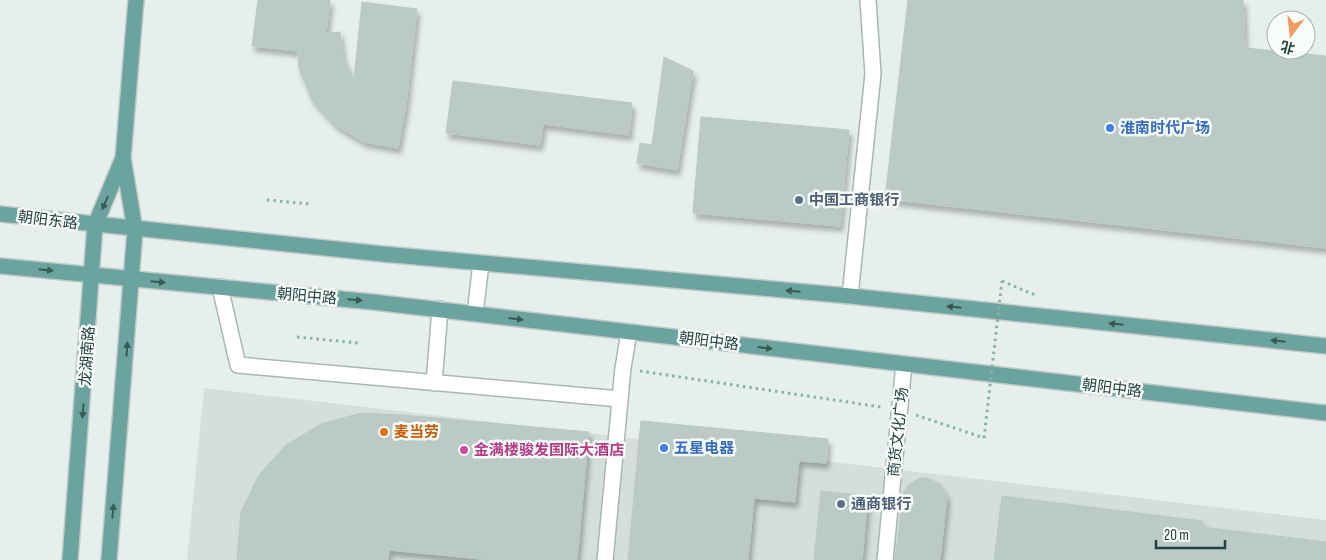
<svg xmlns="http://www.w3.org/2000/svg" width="1326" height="560" font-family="'Sofia Sans Condensed','Noto Sans SC',sans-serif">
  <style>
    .built { fill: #d4dfdc }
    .building { fill: #bbcac6; stroke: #b8c9c4; filter: url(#shadow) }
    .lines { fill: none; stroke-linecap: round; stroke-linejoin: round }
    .minor-casing { stroke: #a8b7b4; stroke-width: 18 }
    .major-casing { stroke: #c2cac9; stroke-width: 18 }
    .path { stroke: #87b2ab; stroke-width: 3; stroke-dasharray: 2.5 4; stroke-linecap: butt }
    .minor { stroke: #fff; stroke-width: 15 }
    .major { stroke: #6ba49e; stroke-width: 15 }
    .path-bridge { stroke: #87b2ab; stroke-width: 3; stroke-dasharray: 2.5 4; stroke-linecap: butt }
    .oneway { fill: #365a56 }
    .shop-dot { fill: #3f7fe0; stroke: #f7fbfa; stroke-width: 2 }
    .service-dot { fill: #5c6f8a; stroke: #f7fbfa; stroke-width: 2 }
    .food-dot { fill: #e8710a; stroke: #f7fbfa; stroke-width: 2 }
    .hotel-dot { fill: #d1479c; stroke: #f7fbfa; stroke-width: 2 }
    .labels { text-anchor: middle; stroke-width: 5; stroke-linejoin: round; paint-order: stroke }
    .shop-label { font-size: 15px; font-weight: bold; fill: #366cbe; stroke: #f7fbfa; text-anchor: start }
    .service-label { font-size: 15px; font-weight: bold; fill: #4e5e75; stroke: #f7fbfa; text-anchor: start }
    .street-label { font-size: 15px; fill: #24413e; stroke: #f7fbfa }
    .food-label { font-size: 15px; font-weight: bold; fill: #c56008; stroke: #f7fbfa; text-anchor: start }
    .hotel-label { font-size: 15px; font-weight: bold; fill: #b23c85; stroke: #f7fbfa; text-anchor: start }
  </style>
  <defs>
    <filter id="shadow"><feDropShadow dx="3" dy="5.5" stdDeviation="2.5" flood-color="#0004"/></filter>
  </defs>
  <rect width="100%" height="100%" fill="#e6efec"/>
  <path class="built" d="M204,388L1326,520V560H187Z"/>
  <path class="building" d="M258,0H330L326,33L340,32L343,58L354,80L362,2L417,9L406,104L398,148L364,142L335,125L312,100L299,69L298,51L252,46Z
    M908,0H1243L1245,48L1326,56V248L885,199Z
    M664,57L693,71L677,170L637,163L640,143L652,145Z
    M453,81L632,103L629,135L543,124L540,145L446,133Z
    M701,117L849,130L840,226L693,213Z
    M361,413L402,415L589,432L577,560H491L389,550L388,560H237L241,512L259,475L286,445L321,424Z
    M641,421L828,439L826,463L799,461L795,502L754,498L748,560H628Z
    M920,478H927L940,484L947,497L940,560H895L904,492L908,485Z
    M821,491L868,496L862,560H814Z
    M1002,496L1203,521L1202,527L1326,542V560H994Z"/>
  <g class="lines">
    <g class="minor-casing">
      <path id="minor" d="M220,287L238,365L620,399
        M850,296L873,74L868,0
        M475,314L481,263
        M434,383L440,309
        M605,560L623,368L629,332
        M885,560L904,364"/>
    </g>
    <g class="major-casing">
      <path id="major" d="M0,214L383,254L850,296L1326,346
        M0,266L373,302L1326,413
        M70,560L95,225L123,158
        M109,560L135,230L123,158L136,0"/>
    </g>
    <path class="path" d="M267,200L310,204
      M1002,281L1035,295
      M297,337L358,343
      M640,371L881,407
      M916,415L984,438"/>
    <use href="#minor" class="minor"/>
    <use href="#major" class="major"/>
    <path class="path-bridge" d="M984,438L1002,281"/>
  </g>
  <defs><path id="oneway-solid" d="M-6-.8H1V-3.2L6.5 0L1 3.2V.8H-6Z" transform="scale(1.25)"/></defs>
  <g class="oneway">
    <use href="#oneway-solid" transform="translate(105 203) rotate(113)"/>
    <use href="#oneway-solid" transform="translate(46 270) rotate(6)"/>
    <use href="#oneway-solid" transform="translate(158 282) rotate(5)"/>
    <use href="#oneway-solid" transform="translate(793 291) rotate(-175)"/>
    <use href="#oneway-solid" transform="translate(355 300) rotate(5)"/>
    <use href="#oneway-solid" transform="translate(954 307) rotate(-174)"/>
    <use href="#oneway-solid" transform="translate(516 319) rotate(7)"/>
    <use href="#oneway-solid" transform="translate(1116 324) rotate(-174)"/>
    <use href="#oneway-solid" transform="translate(1278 341) rotate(-174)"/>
    <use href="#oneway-solid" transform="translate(765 348) rotate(7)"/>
    <use href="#oneway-solid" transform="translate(127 349) rotate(-86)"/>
    <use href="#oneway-solid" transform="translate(83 411) rotate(95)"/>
    <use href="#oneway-solid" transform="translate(113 511) rotate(-85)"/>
  </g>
  <g class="shop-dot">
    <circle cx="1110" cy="128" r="5"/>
    <circle cx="664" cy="448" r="5"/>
  </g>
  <g class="service-dot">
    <circle cx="799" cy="200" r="5"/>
    <circle cx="841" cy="504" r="5"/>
  </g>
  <circle class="food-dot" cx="384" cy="432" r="5"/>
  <circle class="hotel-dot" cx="464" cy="450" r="5"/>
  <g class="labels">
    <g class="shop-label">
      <text x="1120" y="133">淮南时代广场</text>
      <text x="674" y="453">五星电器</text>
    </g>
    <g class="service-label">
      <text x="809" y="205">中国工商银行</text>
      <text x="851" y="509">通商银行</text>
    </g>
    <g class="street-label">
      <text transform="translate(48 220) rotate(7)" y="5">朝阳东路</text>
      <text transform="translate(307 296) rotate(5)" y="5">朝阳中路</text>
      <text transform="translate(709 341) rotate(7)" y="5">朝阳中路</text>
      <text transform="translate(87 356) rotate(-86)" y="5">龙湖南路</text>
      <text transform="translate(1112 388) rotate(7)" y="5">朝阳中路</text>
      <text transform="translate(898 432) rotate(-84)" y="5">商货文化广场</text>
    </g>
    <g class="food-label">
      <text x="394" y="437">麦当劳</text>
    </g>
    <g class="hotel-label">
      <text x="474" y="455">金满楼骏发国际大酒店</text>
    </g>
  </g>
  <g transform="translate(1291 35) rotate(195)"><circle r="24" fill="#f7fbfa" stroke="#a3b1af"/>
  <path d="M0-4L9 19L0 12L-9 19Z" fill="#f19b61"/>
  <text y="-8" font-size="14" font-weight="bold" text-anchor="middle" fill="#24413e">北</text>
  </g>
  <path d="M1156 540v8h69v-8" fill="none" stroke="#24413e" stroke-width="2.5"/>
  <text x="1164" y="540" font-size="15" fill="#24413e" stroke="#f7fbfa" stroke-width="4" paint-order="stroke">20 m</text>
</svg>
